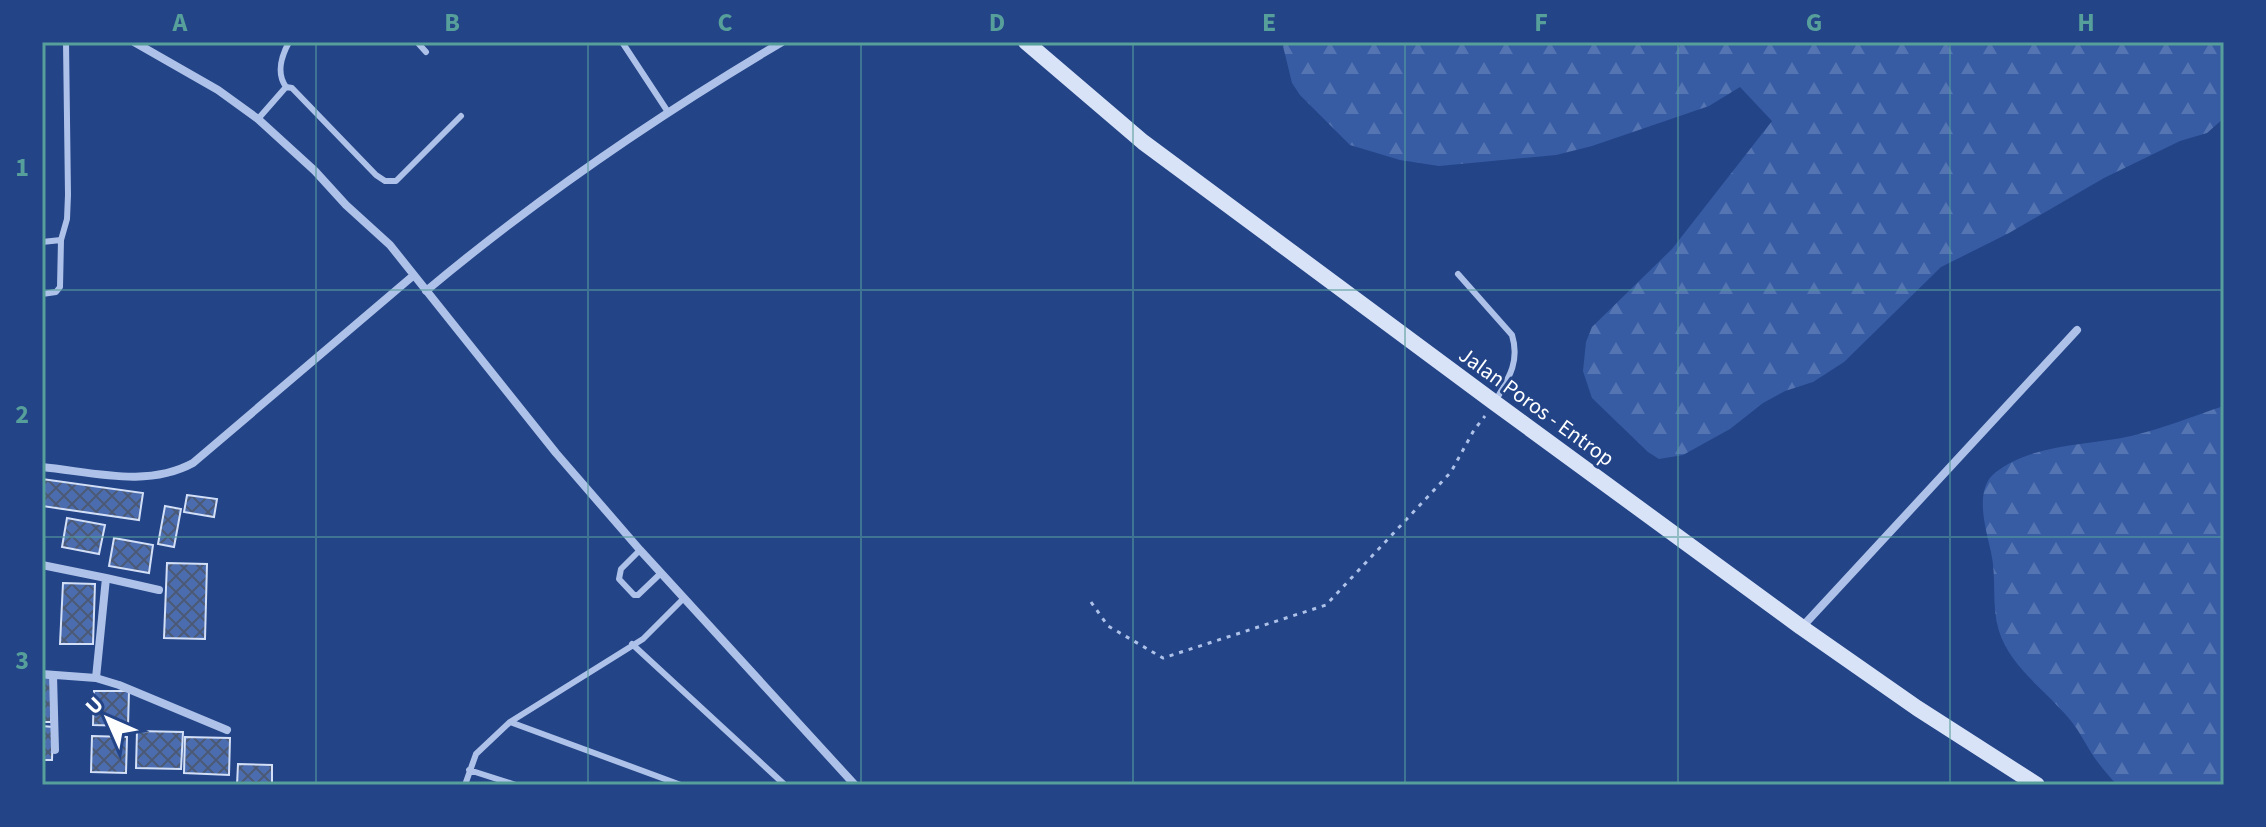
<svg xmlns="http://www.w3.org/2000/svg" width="2266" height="827" font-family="'Source Sans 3',sans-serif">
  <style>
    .forest { fill: url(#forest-firs) }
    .building { fill: url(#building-cross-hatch); stroke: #d2dff7; stroke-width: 2 }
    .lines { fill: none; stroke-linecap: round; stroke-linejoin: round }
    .path { stroke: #aec2e9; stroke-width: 3; stroke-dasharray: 4 6; stroke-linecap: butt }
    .service { stroke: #aec2e9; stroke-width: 6 }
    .minor { stroke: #aec2e9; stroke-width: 8 }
    .secondary { stroke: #d9e3f8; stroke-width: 16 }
    .grid { fill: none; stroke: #579f9a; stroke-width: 2; stroke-opacity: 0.55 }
    .labels { text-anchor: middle; stroke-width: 6; stroke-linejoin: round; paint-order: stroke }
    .street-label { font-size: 22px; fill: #fff; stroke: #234487 }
    .neatline { fill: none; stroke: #579f9a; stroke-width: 3 }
    .grid-label { font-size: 26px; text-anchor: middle; font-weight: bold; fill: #579f9a }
  </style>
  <defs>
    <pattern id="forest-firs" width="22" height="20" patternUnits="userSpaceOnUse" patternTransform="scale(2)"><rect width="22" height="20" fill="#375ca4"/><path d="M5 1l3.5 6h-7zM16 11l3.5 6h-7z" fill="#5574b2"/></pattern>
    <pattern id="building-cross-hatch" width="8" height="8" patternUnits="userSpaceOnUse" patternTransform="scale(2)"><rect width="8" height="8" fill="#4b6daf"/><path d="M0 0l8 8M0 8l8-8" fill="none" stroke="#4c5974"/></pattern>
  </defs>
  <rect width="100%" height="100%" fill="#234487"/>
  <path class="forest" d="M1282,42H2224V118L2207,133L2180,141L2104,178L2009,233L1941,267L1844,362L1813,382L1785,391L1763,403L1730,429L1683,455L1659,459L1648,452L1592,398L1583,371L1586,342L1592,327L1672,249L1772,121L1740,87L1709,106L1592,146L1556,155L1439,166L1400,160L1350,145L1300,95L1292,83Z
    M2224,406V785H2117C2109,776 2101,767 2094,757C2086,745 2080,732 2071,721C2048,692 2010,667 1999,631C1991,605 1997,579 1991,552C1986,529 1973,489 1996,472C2034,443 2087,446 2131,436C2162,429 2193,416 2224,406Z"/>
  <path class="building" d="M42,479L143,493L139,520L42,506Z
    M187,495L217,499L214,517L184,512Z
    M165,506L181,509L174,547L158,544Z
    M67,518L105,525L99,554L62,547Z
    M114,538L153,545L149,573L109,566Z
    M167,563L207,564L205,639L164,638Z
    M63,583L95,584L93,644H60Z
    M42,677L52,678L51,722H42Z
    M94,691H129L128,726L93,725Z
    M42,726L53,727L52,760H42Z
    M137,731L183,732L181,769L136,768Z
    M92,736L127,737L126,773L91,772Z
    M185,737L230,738L229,775L184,773Z
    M238,764L272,765V785H237Z"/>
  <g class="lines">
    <path class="path" d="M1091,602L1108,626L1163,658L1326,605L1451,472L1474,430L1485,416"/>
    <path class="service" d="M417,42L426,52
      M622,42L668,112
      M286,87C276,73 281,57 289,42
      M258,119L286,87L292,88L376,175L385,181H396L461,116
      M61,240L67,219L68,195L66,42
      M42,242L61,240L60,287L56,292L42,294
      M1458,274L1512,335C1520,361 1509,378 1496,400
      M640,550L621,569L619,579L634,595H638L661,573
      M632,644L785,785
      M510,722L681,785
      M469,770L516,785
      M465,785L476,754L510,722L643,639L684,598"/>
    <path class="minor" d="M134,42L218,90L258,119L315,171L346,205L390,245L556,453L640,550L855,785
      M426,291C537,198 657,116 782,42
      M42,467C93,472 147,488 193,463L414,275
      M42,565L106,578L96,678
      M106,578L159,590
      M1802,627L2077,330
      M42,674L96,678L119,685L227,730
      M53,675L55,750"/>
    <path class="secondary" d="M1026,42L1143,142L1495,403L1801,627L1917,708L2037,785"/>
  </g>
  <path class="grid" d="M316,42V785M588,42V785M861,42V785M1133,42V785M1405,42V785M1678,42V785M1950,42V785M42,290H2224M42,537H2224"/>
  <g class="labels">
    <g class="street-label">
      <text transform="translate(1537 406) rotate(36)" y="8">Jalan Poros - Entrop</text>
    </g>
  </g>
  <rect width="2266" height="827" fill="none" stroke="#234487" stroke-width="88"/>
  <g transform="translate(108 719) rotate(315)" stroke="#234487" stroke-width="6" paint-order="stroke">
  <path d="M0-6L14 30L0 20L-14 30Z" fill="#ffffff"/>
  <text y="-12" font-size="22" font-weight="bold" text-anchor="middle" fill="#ffffff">U</text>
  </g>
  <rect x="44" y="44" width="2178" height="739" class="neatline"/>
  <g class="grid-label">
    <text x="180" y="31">A</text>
    <text x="452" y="31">B</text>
    <text x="725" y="31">C</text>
    <text x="997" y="31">D</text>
    <text x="1269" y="31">E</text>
    <text x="1541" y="31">F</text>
    <text x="1814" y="31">G</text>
    <text x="2086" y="31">H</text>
    <text x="22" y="176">1</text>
    <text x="22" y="423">2</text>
    <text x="22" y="669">3</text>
  </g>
</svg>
